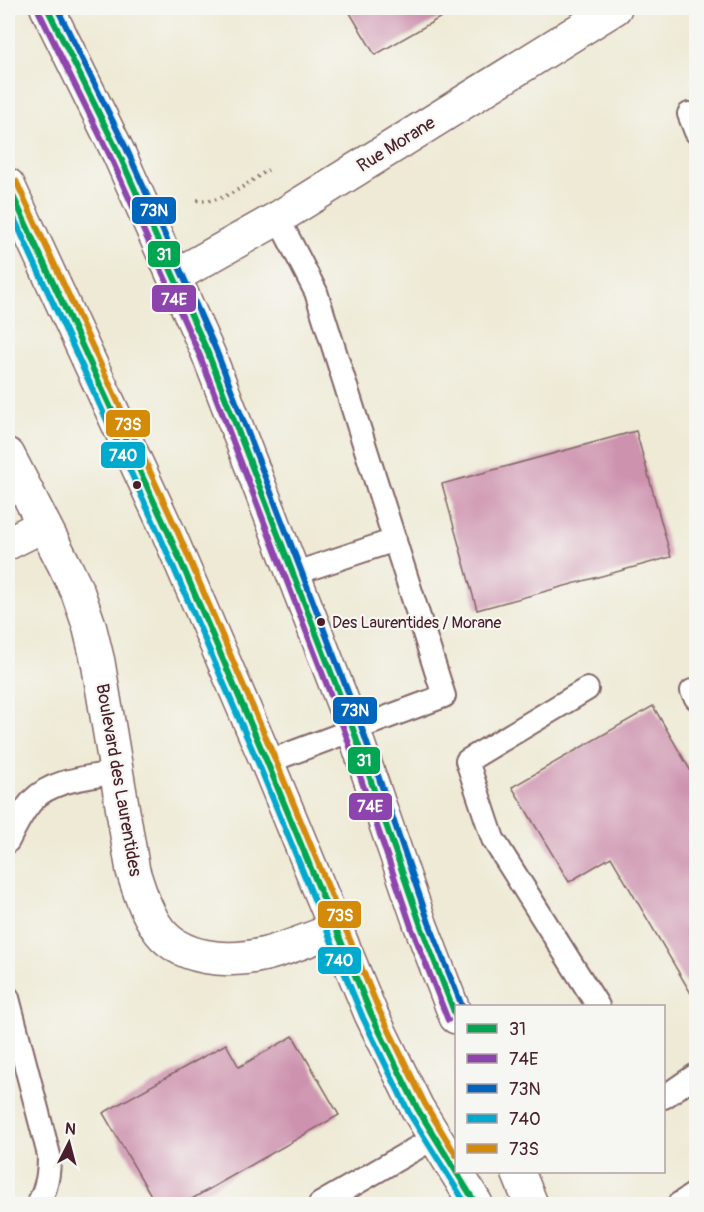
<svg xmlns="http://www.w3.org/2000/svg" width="704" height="1212" font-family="Pangolin,sans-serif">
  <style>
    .building { fill: #cd92ae }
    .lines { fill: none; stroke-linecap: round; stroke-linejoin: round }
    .service-casing { stroke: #836666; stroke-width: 26 }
    .minor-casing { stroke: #836666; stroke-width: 36 }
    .secondary-casing { stroke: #836666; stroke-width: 36 }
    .path { stroke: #836666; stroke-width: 4; stroke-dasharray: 1.5 4.5; stroke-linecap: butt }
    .service { stroke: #fff; stroke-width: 22 }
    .minor { stroke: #fff; stroke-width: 33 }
    .secondary { stroke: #fff; stroke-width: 33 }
    .bus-1-casing { stroke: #f6f6f2; stroke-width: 10 }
    .bus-2-casing { stroke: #f6f6f2; stroke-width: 10 }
    .bus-3-casing { stroke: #f6f6f2; stroke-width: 10 }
    .bus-4-casing { stroke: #f6f6f2; stroke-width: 10 }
    .bus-5-casing { stroke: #f6f6f2; stroke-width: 10 }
    .bus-1 { stroke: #00a651; stroke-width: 6 }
    .bus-2 { stroke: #8e44ad; stroke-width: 6 }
    .bus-3 { stroke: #0065bd; stroke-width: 6 }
    .bus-4 { stroke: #00a9ce; stroke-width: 6 }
    .bus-5 { stroke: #d48b09; stroke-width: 6 }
    .bus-dot { fill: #4a1f2b; stroke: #f6f6f2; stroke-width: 2 }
    .labels { text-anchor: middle; stroke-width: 4.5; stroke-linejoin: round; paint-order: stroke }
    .bus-label { font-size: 16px; fill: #4a1f2b; stroke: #f6f6f2; text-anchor: start }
    .street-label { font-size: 18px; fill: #4a1f2b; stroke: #f6f6f2 }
    .line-badge { stroke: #f6f6f2; stroke-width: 2 }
    .badge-label { font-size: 16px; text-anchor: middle; font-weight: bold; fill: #fff }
  </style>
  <rect width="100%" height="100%" fill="#f6f6f2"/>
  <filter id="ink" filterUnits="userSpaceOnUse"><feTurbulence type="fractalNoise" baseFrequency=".0167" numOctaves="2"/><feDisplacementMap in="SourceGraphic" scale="12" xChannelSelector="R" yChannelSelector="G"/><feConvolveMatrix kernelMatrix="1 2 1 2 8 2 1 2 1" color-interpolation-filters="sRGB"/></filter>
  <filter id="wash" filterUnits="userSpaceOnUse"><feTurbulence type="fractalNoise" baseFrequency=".008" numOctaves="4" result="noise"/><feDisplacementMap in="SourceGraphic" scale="24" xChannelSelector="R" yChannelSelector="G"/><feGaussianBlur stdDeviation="1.35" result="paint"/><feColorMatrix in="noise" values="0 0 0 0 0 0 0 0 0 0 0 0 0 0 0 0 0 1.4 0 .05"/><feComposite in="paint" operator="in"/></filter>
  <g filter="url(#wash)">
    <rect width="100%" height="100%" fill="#eeead5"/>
    <g id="blocks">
      <path class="building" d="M347,8H457L375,55Z
        M636,431L671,557L477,610L442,484Z
        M653,706L696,780V1002L611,857L569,882L512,787Z
        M293,1036L339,1115L183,1204H156L103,1113L226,1044L239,1067Z"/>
    </g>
  </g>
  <g filter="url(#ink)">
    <use href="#blocks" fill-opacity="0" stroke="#836666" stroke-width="1.5"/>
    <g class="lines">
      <g class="service-casing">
        <path id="service" d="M689,114L696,132
          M293,574L395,540
          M587,689L467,761L493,839L598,1006
          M692,691L696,698
          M267,762L444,696L316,292L278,218
          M8,841C15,827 22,812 33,800C53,779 89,778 117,772
          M8,998L49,1155C49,1174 47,1188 38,1204
          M664,1097L696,1075
          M320,1204L434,1138
          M679,1204L696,1193"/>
      </g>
      <g class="minor-casing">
        <path id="minor" d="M175,276L278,218L615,8
          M8,455L65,566L78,593L89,625L98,662L133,871C139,890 145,909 156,926C178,961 229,963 266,954C289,948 313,938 336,929
          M8,543L44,525"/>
      </g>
      <g class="secondary-casing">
        <path id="secondary" d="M47,8L119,154L208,353L353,729L421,926L456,1017
          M8,185L168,532L267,762L371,1014L417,1108L476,1204
          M518,1172L531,1204"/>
      </g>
      <path class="path" d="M197,200C223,205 247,183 268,170"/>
      <use href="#service" class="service"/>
      <use href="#minor" class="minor"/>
      <use href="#secondary" class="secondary"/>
      <g class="bus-1-casing">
        <path id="bus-1" d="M47,8L119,154L208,353L353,729L421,926L456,1017
          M8,185L168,532L267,762L371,1014L417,1108L476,1204"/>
      </g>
      <g class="bus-2-casing">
        <path id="bus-2" d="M39,12L111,158L200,356L345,732L412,929L448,1020"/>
      </g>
      <g class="bus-3-casing">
        <path id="bus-3" d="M57,8L127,150L216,350L361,726L429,923L462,1006"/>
      </g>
      <g class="bus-4-casing">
        <path id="bus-4" d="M8,205L160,536L259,765L363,1018L409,1113L466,1204"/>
      </g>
      <g class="bus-5-casing">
        <path id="bus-5" d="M16,181L176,528L275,759L379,1010L425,1104L456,1155"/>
      </g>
      <use href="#bus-1" class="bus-1"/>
      <use href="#bus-2" class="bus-2"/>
      <use href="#bus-3" class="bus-3"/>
      <use href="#bus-4" class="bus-4"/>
      <use href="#bus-5" class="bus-5"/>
    </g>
  </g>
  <g class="bus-dot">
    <circle cx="137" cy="485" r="5"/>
    <circle cx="321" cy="622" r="5"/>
  </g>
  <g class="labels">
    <g class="bus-label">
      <text x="332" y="628">Des Laurentides / Morane</text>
    </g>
    <g class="street-label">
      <text transform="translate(396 144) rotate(-32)" y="6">Rue Morane</text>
      <text transform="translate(119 780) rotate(80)" y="6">Boulevard des Laurentides</text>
    </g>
  </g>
  <g class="line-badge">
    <rect x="131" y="196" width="46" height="29" rx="6" fill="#0065bd"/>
    <rect x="147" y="240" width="34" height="28" rx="6" fill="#00a651"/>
    <rect x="151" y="284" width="46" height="29" rx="6" fill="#8e44ad"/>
    <rect x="105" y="409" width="46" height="29" rx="6" fill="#d48b09"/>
    <rect x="100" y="441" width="46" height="28" rx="6" fill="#00a9ce"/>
    <rect x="332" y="696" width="46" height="29" rx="6" fill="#0065bd"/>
    <rect x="347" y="746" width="34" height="29" rx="6" fill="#00a651"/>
    <rect x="348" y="792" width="45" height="29" rx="6" fill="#8e44ad"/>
    <rect x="317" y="900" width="45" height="29" rx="6" fill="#d48b09"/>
    <rect x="317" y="946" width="45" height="29" rx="6" fill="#00a9ce"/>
  </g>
  <g class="badge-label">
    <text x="154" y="216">73N</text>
    <text x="164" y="260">31</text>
    <text x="174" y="305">74E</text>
    <text x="128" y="430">73S</text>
    <text x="123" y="461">74O</text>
    <text x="355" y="716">73N</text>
    <text x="364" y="766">31</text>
    <text x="370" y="812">74E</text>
    <text x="340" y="921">73S</text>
    <text x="339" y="966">74O</text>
  </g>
  <rect width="704" height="1212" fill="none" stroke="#f6f6f2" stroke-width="30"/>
  <rect x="455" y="1005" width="210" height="168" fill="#f6f6f2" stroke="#b1a0a2" stroke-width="1.5"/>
  <rect x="467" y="1024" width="30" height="9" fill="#00a651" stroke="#b1a0a2" stroke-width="1.5"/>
  <text x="509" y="1035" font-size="18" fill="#4a1f2b">31</text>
  <rect x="467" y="1054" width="30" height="9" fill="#8e44ad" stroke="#b1a0a2" stroke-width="1.5"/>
  <text x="509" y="1065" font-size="18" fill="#4a1f2b">74E</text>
  <rect x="467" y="1084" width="30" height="9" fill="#0065bd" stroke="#b1a0a2" stroke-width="1.5"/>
  <text x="509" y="1095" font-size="18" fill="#4a1f2b">73N</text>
  <rect x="467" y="1114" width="30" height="9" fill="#00a9ce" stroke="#b1a0a2" stroke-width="1.5"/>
  <text x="509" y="1125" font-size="18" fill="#4a1f2b">74O</text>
  <rect x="467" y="1144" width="30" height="9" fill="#d48b09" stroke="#b1a0a2" stroke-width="1.5"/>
  <text x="509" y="1155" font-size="18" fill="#4a1f2b">73S</text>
  <g transform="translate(69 1143) rotate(6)" stroke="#f6f6f2" stroke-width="4.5" paint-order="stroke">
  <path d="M0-4.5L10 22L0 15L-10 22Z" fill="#4a1f2b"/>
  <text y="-9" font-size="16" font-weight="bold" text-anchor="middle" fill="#4a1f2b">N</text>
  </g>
</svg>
